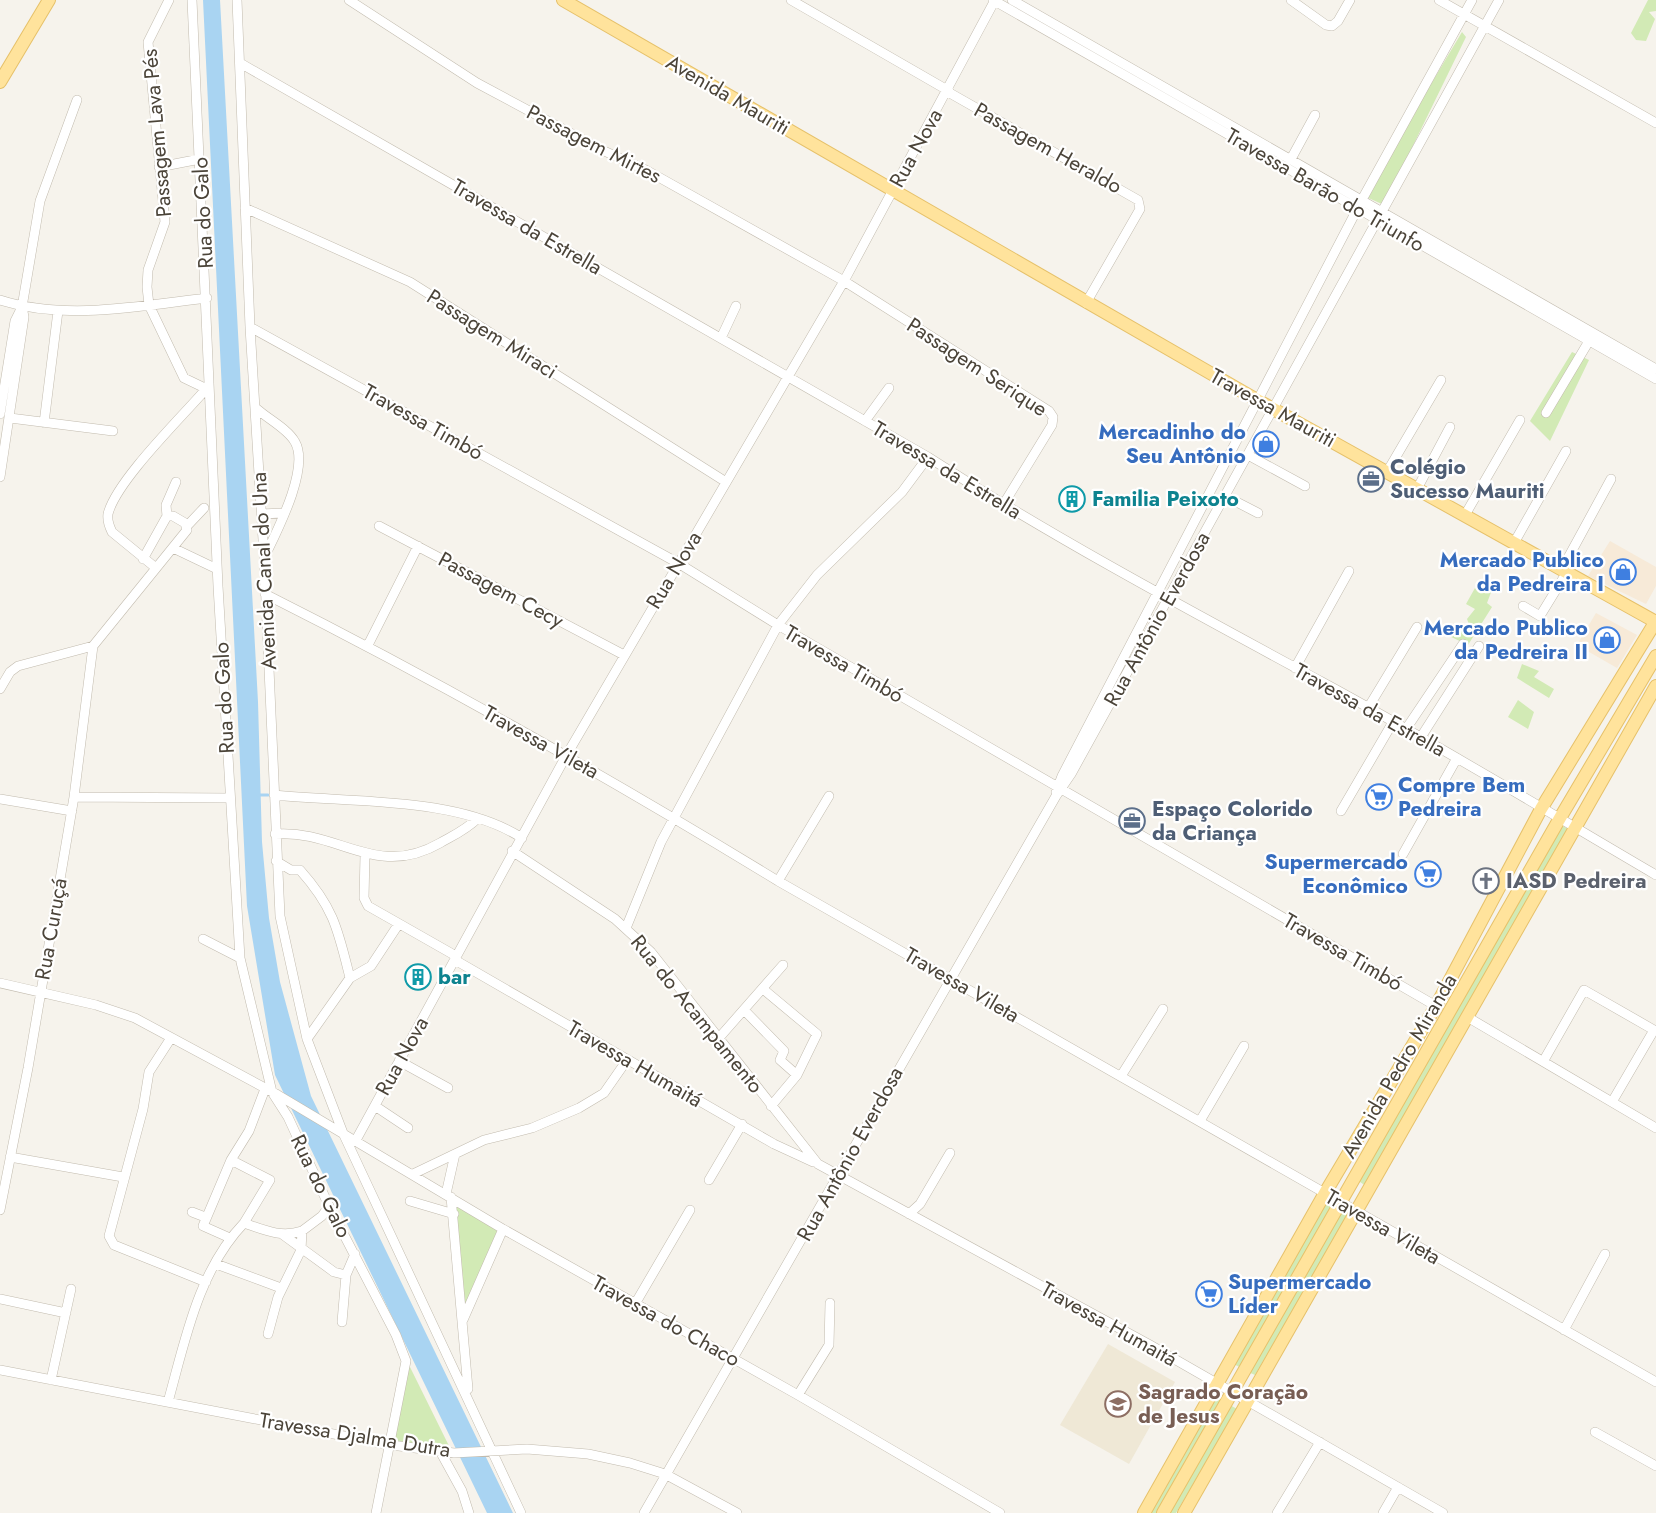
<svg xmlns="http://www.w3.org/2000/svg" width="1656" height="1513" font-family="Jost,sans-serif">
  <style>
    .commercial { fill: #f7ead8 }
    .education { fill: #efe8d6 }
    .green { fill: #d2eab5 }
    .water { fill: #a9d4f2 }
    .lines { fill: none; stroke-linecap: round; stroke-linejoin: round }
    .stream { stroke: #a9d4f2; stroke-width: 3 }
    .minor-casing { stroke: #c2bbae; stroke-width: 10 }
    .major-casing { stroke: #e6c16a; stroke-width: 14 }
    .minor { stroke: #fff; stroke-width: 9 }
    .major { stroke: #ffe39c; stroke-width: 12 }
    .labels { text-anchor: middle; stroke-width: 4.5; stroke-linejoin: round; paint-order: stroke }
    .street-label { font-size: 21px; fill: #4b4439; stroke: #fff }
    .shop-label { font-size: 21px; font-weight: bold; fill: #366cbe; stroke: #fff; text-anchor: end }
    .service-label { font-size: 21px; font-weight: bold; fill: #4e5e75; stroke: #fff; text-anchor: start }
    .culture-label { font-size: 21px; font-weight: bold; fill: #0d838f; stroke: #fff; text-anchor: start }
    .worship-label { font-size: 21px; font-weight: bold; fill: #5b616d; stroke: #fff; text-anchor: start }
    .education-label { font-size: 21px; font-weight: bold; fill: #785e54; stroke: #fff; text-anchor: start }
  </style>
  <rect width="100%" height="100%" fill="#f6f3ec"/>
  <path class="commercial" d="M1610,541L1656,567V586L1646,604L1588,576Z
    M1596,613L1637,635L1617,668L1577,645Z"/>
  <path class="education" d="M1108,1344L1175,1382L1129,1464L1060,1425Z"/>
  <path class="green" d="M1648,0H1656V11L1649,12L1655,19L1646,41L1636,40L1631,33Z
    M1462,32L1466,37L1384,205L1364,196Z
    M1572,352L1589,360L1550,441L1530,421Z
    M1489,583L1493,587L1487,603L1492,607L1468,645L1447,635L1455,626L1466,632L1470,627L1467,619L1475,609L1466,604L1475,588L1481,593Z
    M1522,664L1539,671L1534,677L1554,689L1549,698L1517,678Z
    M1518,700L1534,712L1528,729L1508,717Z
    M1559,824L1570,830L1366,1186L1357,1180Z
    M1324,1201L1335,1207L1243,1369L1232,1363Z
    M453,1202L501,1225L461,1317Z
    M1341,1208L1349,1213L1255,1375L1248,1372Z
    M409,1365L452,1452L390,1447Z
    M1215,1396L1224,1401L1159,1513H1148Z
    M1230,1405L1237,1409L1176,1513H1166Z"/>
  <path class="water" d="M203,0H220L258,702L262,842L269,918L280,982L311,1096L513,1513H487L275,1075L247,906Z"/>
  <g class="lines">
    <path class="stream" d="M258,795H268"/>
    <g class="minor-casing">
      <path id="minor" d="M169,0L148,42L165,222L148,270L147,287L149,305L184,378L209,390
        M192,0L218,586L240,958L272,1092L288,1117L329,1206L396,1335L406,1361L376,1513
        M237,0L250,327L264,556L280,916L307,1039L343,1133L521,1513
        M349,0L477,83L602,150L646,170L844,281L1049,411L1053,417L1052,425L1003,505
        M791,0L949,91
        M993,0L1656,379
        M1012,0L1656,369
        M1291,0L1326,25L1332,26L1338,21L1350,0
        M1439,0L1656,123
        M240,63L928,457C1056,539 1189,610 1322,682C1435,743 1545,810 1656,875
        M948,92L1138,200L1140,209L1086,303
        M1291,159L1315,115
        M159,167L200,159
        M245,208L410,282L726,482
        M0,300C65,321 140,306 207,298
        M250,327L678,563L778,625L1436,1006
        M721,338L736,306
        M257,409C268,419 288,429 295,442C310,468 277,531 265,556
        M1546,413L1589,341
        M0,414L15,321L22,307L40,201L77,100
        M10,418L113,431
        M865,421L889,388
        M44,423L58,311
        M1248,455L1305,486
        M1387,472L1441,380
        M0,477L24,317L22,307
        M1417,489L1450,427
        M1225,496L1258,513
        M261,514L283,513
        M1465,515L1520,420
        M167,516L166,505L176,482
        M187,526L204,508
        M379,526L624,655
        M1514,543L1566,451
        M173,548L217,569
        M156,568L112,532C109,526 107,521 108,514C116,481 182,417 206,389
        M1562,569L1611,479
        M265,594C440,682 611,779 778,881L1656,1382
        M1523,606L1540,616L1567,572
        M368,645L418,546
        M1295,668L1349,571
        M0,689L10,672L18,666L93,646
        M1368,708L1417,627
        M1406,729L1463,644
        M1421,737L1479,646
        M1056,792L1062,776L1364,196L1472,0
        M274,795C350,803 457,796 522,838
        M74,797L230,798
        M0,799L72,811
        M1341,811L1393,722
        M275,834C338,829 376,880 440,843C454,835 466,830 478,818
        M512,851L615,919L651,952L818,1164L1150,1345L1443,1513
        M1403,854L1457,758
        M365,855L364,898L368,906L456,956
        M276,861L291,870H300C334,908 338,930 350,978
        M778,881L829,796
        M626,928L661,842L778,625L817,575L902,492L928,457
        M203,939L240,958
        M455,960L774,1144L813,1162
        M0,983L96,1005L135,1018L278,1095L503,1229L798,1395L1000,1513
        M763,989L817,1034L797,1075L771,1106
        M745,1011L784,1051L780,1060L797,1075
        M1469,1018L1656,1128
        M171,1038L149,1072L143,1109L109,1236L114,1245L206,1282
        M307,1039L350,978L371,966L398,925
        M718,1039L783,965
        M1544,1060L1584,990L1654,1030L1612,1102
        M399,1061L448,1088
        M1121,1076L1163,1009
        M375,1106L408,1128
        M1200,1121L1244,1046
        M356,1140L566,756L844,281L995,0
        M10,1157L123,1177
        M231,1160L270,1180L244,1223
        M413,1174L484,1140L532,1128L579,1108L604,1093L627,1060
        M709,1180L742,1124
        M446,1194L455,1154
        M451,1197L468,1389
        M410,1201L454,1214
        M0,1210L28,1068L74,797L93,646L187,530L185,523L173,516H167L143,559
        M192,1212L205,1217
        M909,1214L920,1204L950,1153
        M282,1234L334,1272L346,1275
        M230,1238L203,1226L231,1160L249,1131L265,1089
        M216,1264L281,1288
        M0,1299L66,1313
        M635,1304L690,1210
        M463,1320L503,1229
        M342,1322L346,1275L355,1254
        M1564,1330L1605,1254
        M268,1334L278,1297L301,1250L302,1231L322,1216L329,1206
        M0,1370L391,1445L454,1453L527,1449L588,1454L630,1463L665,1474L737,1513
        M51,1380L71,1289
        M798,1395L829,1345L830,1303
        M168,1402C185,1341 198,1271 244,1223C264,1230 281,1238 302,1231
        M1595,1432L1656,1466
        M440,1451L462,1491L469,1513
        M644,1513L1056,796L1071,774L1499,0
        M1277,1513L1320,1442
        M1383,1513L1398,1487"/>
    </g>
    <g class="major-casing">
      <path id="major" d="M563,0L1257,400L1656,622
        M0,82L49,0
        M1144,1513L1325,1193L1436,1006L1541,809L1656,621
        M1163,1513L1560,818L1656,656
        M1184,1513L1656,686"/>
    </g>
    <use href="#minor" class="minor"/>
    <use href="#major" class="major"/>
  </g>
  <defs>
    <g id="shop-ring" transform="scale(1.35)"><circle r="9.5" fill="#fff" stroke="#3f7fe0" stroke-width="1.5"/><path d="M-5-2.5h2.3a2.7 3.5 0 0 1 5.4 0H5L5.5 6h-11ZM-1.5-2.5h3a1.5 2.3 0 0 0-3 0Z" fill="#3f7fe0"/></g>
    <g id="office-ring" transform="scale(1.35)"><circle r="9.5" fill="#fff" stroke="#5c6f8a" stroke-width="1.5"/><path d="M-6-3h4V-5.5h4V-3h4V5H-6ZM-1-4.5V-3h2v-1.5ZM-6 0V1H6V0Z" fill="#5c6f8a"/></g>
    <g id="building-ring" transform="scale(1.35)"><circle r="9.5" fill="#fff" stroke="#0f9aa8" stroke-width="1.5"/><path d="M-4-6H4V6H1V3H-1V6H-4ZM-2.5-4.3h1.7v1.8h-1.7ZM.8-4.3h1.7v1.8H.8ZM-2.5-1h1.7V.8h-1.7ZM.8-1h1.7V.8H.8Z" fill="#0f9aa8"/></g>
    <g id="supermarket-ring" transform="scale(1.35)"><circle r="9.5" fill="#fff" stroke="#3f7fe0" stroke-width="1.5"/><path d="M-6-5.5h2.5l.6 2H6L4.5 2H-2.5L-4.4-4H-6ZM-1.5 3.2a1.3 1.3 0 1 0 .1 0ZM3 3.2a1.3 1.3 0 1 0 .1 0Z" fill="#3f7fe0"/></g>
    <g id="church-ring" transform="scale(1.35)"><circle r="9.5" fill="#fff" stroke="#6b7280" stroke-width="1.5"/><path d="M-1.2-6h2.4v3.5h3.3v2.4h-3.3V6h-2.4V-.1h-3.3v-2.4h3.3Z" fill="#6b7280"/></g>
    <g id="school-ring" transform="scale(1.35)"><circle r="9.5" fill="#fff" stroke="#8d6e63" stroke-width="1.5"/><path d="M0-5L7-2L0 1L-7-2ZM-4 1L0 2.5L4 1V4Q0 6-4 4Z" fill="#8d6e63"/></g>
  </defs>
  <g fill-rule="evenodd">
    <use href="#shop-ring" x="1266" y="444"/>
    <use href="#office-ring" x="1371" y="479"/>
    <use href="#building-ring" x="1072" y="499"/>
    <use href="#shop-ring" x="1623" y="572"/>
    <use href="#shop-ring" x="1607" y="640"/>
    <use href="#supermarket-ring" x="1379" y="797"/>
    <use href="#office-ring" x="1132" y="821"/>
    <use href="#supermarket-ring" x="1428" y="874"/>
    <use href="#church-ring" x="1486" y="881"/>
    <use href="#building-ring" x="418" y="977"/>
    <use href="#supermarket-ring" x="1209" y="1294"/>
    <use href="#school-ring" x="1118" y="1404"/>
  </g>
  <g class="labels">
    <g class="street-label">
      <text transform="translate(728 95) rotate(30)" y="7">Avenida Mauriti</text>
      <text transform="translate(157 133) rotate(-95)" y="7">Passagem Lava Pés</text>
      <text transform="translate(594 144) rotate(27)" y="7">Passagem Mirtes</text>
      <text transform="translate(916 148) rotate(-61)" y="7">Rua Nova</text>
      <text transform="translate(1048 148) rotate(29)" y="7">Passagem Heraldo</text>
      <text transform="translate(1325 190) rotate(30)" y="7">Travessa Barão do Triunfo</text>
      <text transform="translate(203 213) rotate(-93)" y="7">Rua do Galo</text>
      <text transform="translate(527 227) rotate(30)" y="7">Travessa da Estrella</text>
      <text transform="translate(492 334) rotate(32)" y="7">Passagem Miraci</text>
      <text transform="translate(977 367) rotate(33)" y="7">Passagem Serique</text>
      <text transform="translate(1273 408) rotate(29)" y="7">Travessa Mauriti</text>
      <text transform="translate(423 422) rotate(29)" y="7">Travessa Timbó</text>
      <text transform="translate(947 470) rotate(31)" y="7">Travessa da Estrella</text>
      <text transform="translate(674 570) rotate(-59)" y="7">Rua Nova</text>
      <text transform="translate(264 571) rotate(-93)" y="7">Avenida Canal do Una</text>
      <text transform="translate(501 590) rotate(28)" y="7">Passagem Cecy</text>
      <text transform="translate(1157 619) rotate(-61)" y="7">Rua Antônio Everdosa</text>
      <text transform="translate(844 664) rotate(30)" y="7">Travessa Timbó</text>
      <text transform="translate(224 698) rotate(-93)" y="7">Rua do Galo</text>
      <text transform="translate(1370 710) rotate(29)" y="7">Travessa da Estrella</text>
      <text transform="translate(541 742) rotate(29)" y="7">Travessa Vileta</text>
      <text transform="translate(51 929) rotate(-80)" y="7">Rua Curuçá</text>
      <text transform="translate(1343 952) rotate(30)" y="7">Travessa Timbó</text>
      <text transform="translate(962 985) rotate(30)" y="7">Travessa Vileta</text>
      <text transform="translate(697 1014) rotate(51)" y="7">Rua do Acampamento</text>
      <text transform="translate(402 1056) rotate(-61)" y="7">Rua Nova</text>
      <text transform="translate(635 1064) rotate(30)" y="7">Travessa Humaitá</text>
      <text transform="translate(1399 1066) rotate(-60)" y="7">Avenida Pedro Miranda</text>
      <text transform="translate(850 1154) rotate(-61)" y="7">Rua Antônio Everdosa</text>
      <text transform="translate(321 1186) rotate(64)" y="7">Rua do Galo</text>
      <text transform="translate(1383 1227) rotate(30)" y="7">Travessa Vileta</text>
      <text transform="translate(666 1321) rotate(29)" y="7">Travessa do Chaco</text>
      <text transform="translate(1109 1324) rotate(29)" y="7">Travessa Humaitá</text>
      <text transform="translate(355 1435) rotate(9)" y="7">Travessa Djalma Dutra</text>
    </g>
    <g class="shop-label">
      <text x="1246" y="439">Mercadinho do<tspan x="1246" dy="24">Seu Antônio</tspan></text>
      <text x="1604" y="567">Mercado Publico<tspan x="1604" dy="24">da Pedreira I</tspan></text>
      <text x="1588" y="635">Mercado Publico<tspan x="1588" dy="24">da Pedreira II</tspan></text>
      <text x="1398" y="792" text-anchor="start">Compre Bem<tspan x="1398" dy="24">Pedreira</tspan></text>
      <text x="1408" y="869">Supermercado<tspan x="1408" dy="24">Econômico</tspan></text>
      <text x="1228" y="1289" text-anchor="start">Supermercado<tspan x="1228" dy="24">Líder</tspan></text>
    </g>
    <g class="service-label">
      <text x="1390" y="474">Colégio<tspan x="1390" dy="24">Sucesso Mauriti</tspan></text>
      <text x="1152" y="816">Espaço Colorido<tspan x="1152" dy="24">da Criança</tspan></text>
    </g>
    <g class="culture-label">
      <text x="1092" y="506">Familia Peixoto</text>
      <text x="438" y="984">bar</text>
    </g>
    <g class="worship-label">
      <text x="1506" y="888">IASD Pedreira</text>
    </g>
    <g class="education-label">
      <text x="1138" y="1399">Sagrado Coração<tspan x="1138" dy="24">de Jesus</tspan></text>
    </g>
  </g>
</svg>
